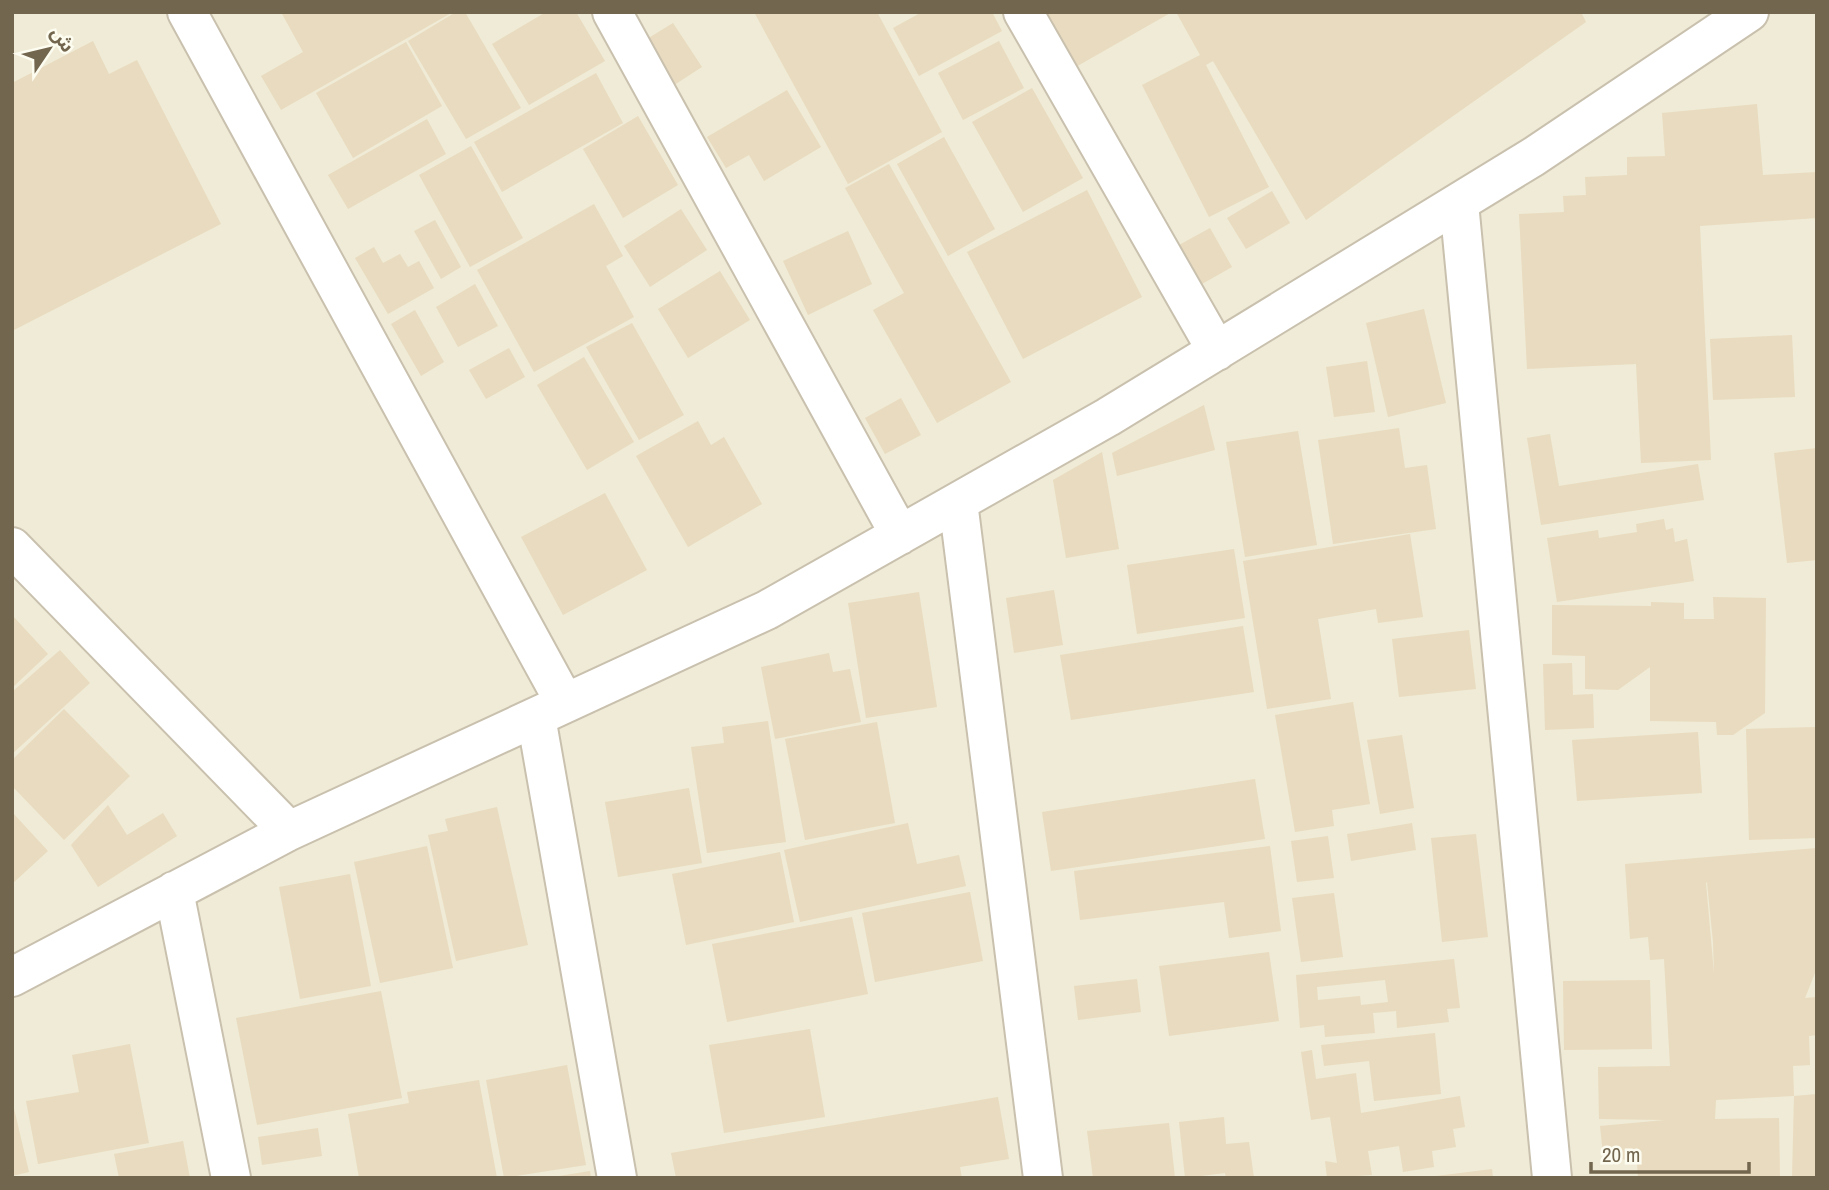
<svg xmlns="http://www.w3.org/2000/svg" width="1829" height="1190" font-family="'Archivo Narrow','Noto Sans Arabic',sans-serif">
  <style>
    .residential { fill: #efebd6 }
    .building { fill: #e9dbbf; fill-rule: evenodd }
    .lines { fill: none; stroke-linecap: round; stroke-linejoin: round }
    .minor-casing { stroke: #c9c1ae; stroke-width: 42 }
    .minor { stroke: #fff; stroke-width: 38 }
  </style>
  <rect width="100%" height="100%" fill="#fbf9ea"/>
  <path class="residential" d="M12,12H1817V1178H12Z"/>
  <path class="building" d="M281,12H453L281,110L261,76L303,52Z
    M456,12H465L521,108L466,139L408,41Z
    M546,12H576L605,61L529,105L492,44Z
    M754,12H877L942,132L848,184Z
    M922,12H992L1002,31L919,76L893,28Z
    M1042,12H1172L1074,68Z
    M1176,12H1581L1586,22L1306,220L1213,61L1206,65L1269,187L1209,217L1142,85L1200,55Z
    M673,23L702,67L671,87L642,42Z
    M93,41L109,74L137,60L221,224L12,331V83Z
    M999,41L1024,88L963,120L938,73Z
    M406,42L442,106L353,158L316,93Z
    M596,73L623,123L502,192L474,142Z
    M1032,88L1083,178L1023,212L972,122Z
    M787,90L821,147L764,181L749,155L726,168L707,137Z
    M1757,104L1763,175L1817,172V218L1700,226L1711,460L1641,463L1636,364L1527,369L1519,214L1564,212L1563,196L1586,195L1585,177L1627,175V157L1665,156L1662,113Z
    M638,116L678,185L623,218L583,149Z
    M427,119L446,154L348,209L328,175Z
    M944,137L995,229L948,256L897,164Z
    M471,146L523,238L470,267L419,175Z
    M889,164L1011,382L937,423L873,310L904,293L845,188Z
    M1087,190L1142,297L1023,359L967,252Z
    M1272,191L1290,223L1246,249L1227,218Z
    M594,204L623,256L606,266L634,317L534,372L477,270Z
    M681,209L707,250L650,287L624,246Z
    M435,220L461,267L441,279L414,231Z
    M1210,228L1232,267L1202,284L1179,245Z
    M848,231L872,284L808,315L783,261Z
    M374,247L383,263L400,254L408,267L419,261L434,288L388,314L355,258Z
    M720,271L750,320L688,358L658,309Z
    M475,284L498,326L458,347L436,307Z
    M1424,309L1446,403L1388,417L1366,323Z
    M415,310L444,362L421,376L391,324Z
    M632,323L684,415L639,440L586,347Z
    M1792,335L1795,397L1713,400L1710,339Z
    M509,348L525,377L486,399L469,370Z
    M584,357L634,442L587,470L537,385Z
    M1367,361L1375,412L1334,417L1326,367Z
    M901,398L921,435L885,454L865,418Z
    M1204,405L1215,450L1117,476L1112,453Z
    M698,421L711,445L724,437L762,504L688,547L636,456Z
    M1399,428L1405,468L1427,465L1436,529L1333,544L1318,440Z
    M1298,431L1317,545L1245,557L1226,442Z
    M1550,434L1559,486L1698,464L1704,500L1541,525L1527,438Z
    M1817,448V560L1787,563L1774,453Z
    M1102,452L1119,549L1066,558L1053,480Z
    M605,493L647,570L563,615L521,537Z
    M1664,519L1666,530L1673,528L1675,542L1687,539L1694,581L1557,602L1547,538L1598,530L1599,538L1637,532L1636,524Z
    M1410,534L1423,617L1378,623L1376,609L1318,619L1331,699L1267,709L1243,561Z
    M1234,549L1245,618L1137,634L1127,565Z
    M1054,590L1063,645L1014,653L1006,598Z
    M919,592L937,707L866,718L848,603Z
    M1713,597L1766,598L1765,713L1733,735H1717L1716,722L1650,721V667L1618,690L1585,689V656L1552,655V605L1651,606V602L1684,603V619H1714Z
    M12,615L48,654L12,688Z
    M1243,626L1254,692L1071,720L1060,655Z
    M1469,630L1476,689L1399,697L1392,639Z
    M60,650L90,683L12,754V692Z
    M829,653L833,672L850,669L861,722L775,739L761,667Z
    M1572,663L1573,695L1593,694L1594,728L1545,730L1543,664Z
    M1353,702L1370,804L1332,810L1334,826L1295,832L1275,715Z
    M64,709L130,776L64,840L12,786V760Z
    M768,721L786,842L707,853L691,747L724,743L722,727Z
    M877,722L895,823L805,840L785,739Z
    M1817,727V838L1749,840L1746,729Z
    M1698,732L1702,793L1577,801L1572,740Z
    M1402,735L1414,808L1380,814L1367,740Z
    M1255,779L1265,839L1051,871L1042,812Z
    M689,788L702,863L618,877L605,802Z
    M108,805L127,835L163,813L177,836L98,887L71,845Z
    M497,807L528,945L456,961L428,835L448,831L445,819Z
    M12,812L48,851L12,884Z
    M908,823L917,864L959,855L966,886L800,922L784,850Z
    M1412,823L1416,850L1351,861L1347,834Z
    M1476,834L1488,937L1442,942L1431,838Z
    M1328,836L1334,878L1297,882L1291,841Z
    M427,846L453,968L380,983L354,862Z
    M1270,846L1281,931L1229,938L1224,902L1080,920L1074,871Z
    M1817,848V968L1805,998L1817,997V1035L1809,1036L1810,1065L1793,1066L1794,1096L1817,1094V1178H1792L1794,1096L1716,1100L1715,1119L1779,1118L1780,1178H1638L1637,1163L1603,1154L1600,1126L1665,1120L1599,1119L1598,1067L1670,1066L1664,959L1650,960L1648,937L1630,939L1625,864ZM1707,882L1713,942L1714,974L1706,883Z
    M780,852L794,922L686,945L672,874Z
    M350,874L371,986L300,999L279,887Z
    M970,892L983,961L875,982L862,913Z
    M1334,893L1343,957L1301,962L1292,898Z
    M852,917L868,994L727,1022L712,944Z
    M1269,952L1279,1021L1169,1036L1159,966Z
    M1454,959L1460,1008L1447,1009L1449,1022L1397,1028L1396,1011L1373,1013L1375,1033L1325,1037L1324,1025L1300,1028L1296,975ZM1385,980L1388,1002L1361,1005L1360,996L1318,1000L1317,987Z
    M1137,979L1141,1012L1078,1020L1074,986Z
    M1650,980L1652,1049L1564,1050L1563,981Z
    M381,991L402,1098L257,1125L236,1018Z
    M810,1029L825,1117L724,1133L709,1045Z
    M1435,1033L1441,1094L1374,1101L1369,1061L1324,1066L1321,1045Z
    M130,1044L149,1143L38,1164L26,1101L79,1092L72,1055Z
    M1312,1050L1316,1079L1356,1073L1361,1113L1460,1096L1465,1127L1453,1129L1456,1147L1432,1151L1434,1167L1403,1172L1399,1146L1368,1151L1372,1175L1327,1178L1325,1161L1337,1163L1330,1117L1311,1120L1301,1052Z
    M567,1065L586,1165L504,1178L486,1080Z
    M479,1080L497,1178H359L348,1114L409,1103L407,1092Z
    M998,1097L1009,1159L960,1167L962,1178H676L671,1153Z
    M12,1100L29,1172L12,1176Z
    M1224,1117L1226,1144L1249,1142L1254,1178H1226L1225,1173L1185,1178L1179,1122Z
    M1169,1123L1175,1178H1093L1087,1131Z
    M318,1128L322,1156L262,1165L258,1137Z
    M183,1141L190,1178H119L114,1154Z
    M1492,1169L1493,1178H1436V1176Z
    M590,1171L591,1178H559V1176Z"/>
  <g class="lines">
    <g class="minor-casing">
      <path id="minor" d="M187,12L565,703
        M612,12L900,535
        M1023,12L1217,351
        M1459,203L1552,1178
        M958,502L1043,1178
        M12,547L289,831
        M536,717L617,1178
        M174,891L231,1178
        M12,977L289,831L767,610L1108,417L1533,157L1749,12"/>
    </g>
    <use href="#minor" class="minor"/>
  </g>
  <rect width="1829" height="1190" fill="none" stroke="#73664f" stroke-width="28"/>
  <g transform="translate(49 49) rotate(55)" stroke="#fdfcf0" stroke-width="5" paint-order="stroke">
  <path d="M0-5L12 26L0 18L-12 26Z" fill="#73664f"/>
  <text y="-10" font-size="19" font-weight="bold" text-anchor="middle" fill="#73664f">ش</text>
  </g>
  <path d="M1591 1162v10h158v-10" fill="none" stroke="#73664f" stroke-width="3.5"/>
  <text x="1602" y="1162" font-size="21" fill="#73664f" stroke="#fdfcf0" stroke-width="5" paint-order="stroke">20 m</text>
</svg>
